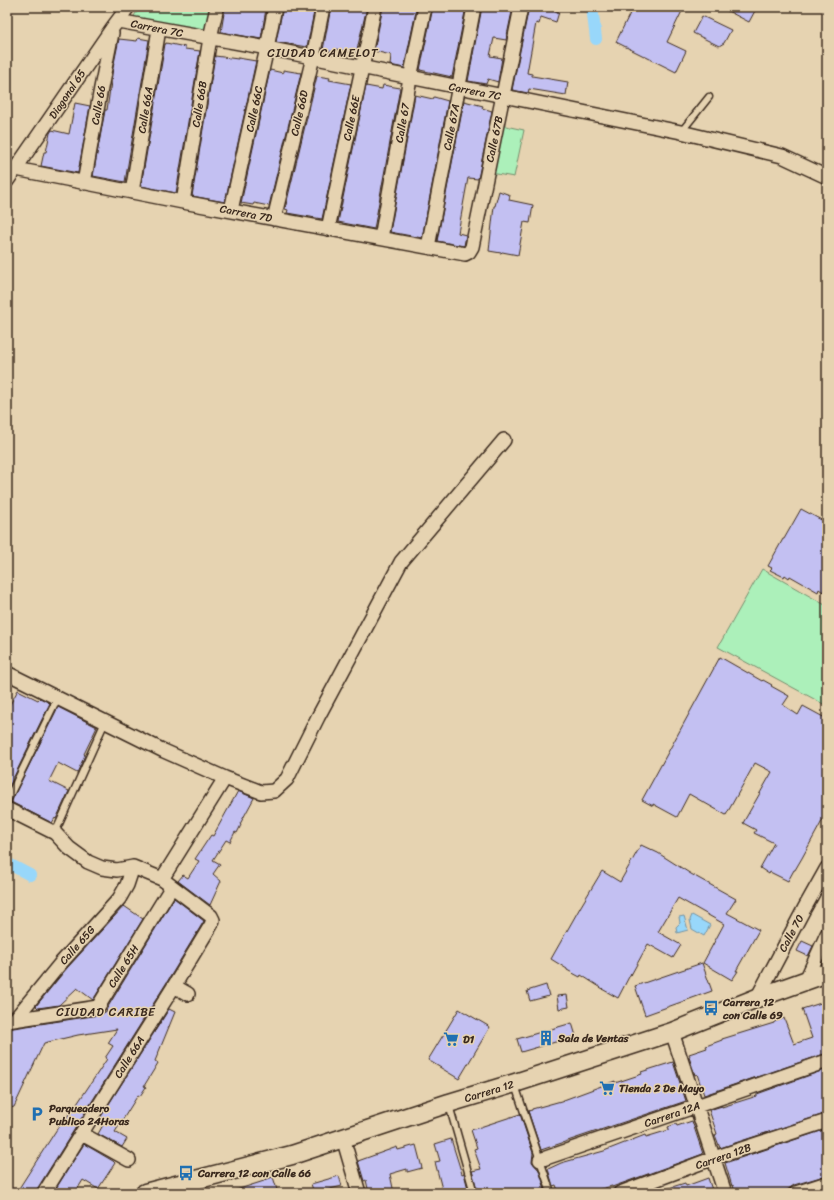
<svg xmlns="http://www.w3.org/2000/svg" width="834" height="1200" font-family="Sriracha,sans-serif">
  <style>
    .green { fill: #acf0ba; stroke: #748d6c }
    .water { fill: #98d7fa; stroke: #7392a2 }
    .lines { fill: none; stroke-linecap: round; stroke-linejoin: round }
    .canal { stroke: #98d7fa; stroke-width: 12 }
    .building { fill: #c3c0f2; stroke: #3b2a1e }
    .lane-casing { stroke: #3b2a1e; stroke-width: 9 }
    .street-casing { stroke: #3b2a1e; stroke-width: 16 }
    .secondary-casing { stroke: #3b2a1e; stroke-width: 21 }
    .lane { stroke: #e6d3b1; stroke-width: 6 }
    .street { stroke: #e6d3b1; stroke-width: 13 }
    .secondary { stroke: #e6d3b1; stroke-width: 18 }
    .labels { text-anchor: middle; stroke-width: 3; stroke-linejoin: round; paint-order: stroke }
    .street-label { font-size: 11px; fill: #3b2a1e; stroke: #e6d3b1 }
    .poi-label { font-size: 11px; font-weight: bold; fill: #3b2a1e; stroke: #e6d3b1; text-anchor: start }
    .neighbourhood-label { font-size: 12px; letter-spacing: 1px; fill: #3b2a1e; stroke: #e6d3b1 }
  </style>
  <rect width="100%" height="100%" fill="#e6d3b1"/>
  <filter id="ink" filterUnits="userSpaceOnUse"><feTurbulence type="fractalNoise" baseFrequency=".025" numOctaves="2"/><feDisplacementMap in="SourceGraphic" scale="8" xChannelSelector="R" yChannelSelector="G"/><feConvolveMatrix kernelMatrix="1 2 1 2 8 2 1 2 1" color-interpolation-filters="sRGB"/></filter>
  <g filter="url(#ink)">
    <path class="green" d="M140,7H213L208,34L132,19Z
      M501,125L524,130L514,177L491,173Z
      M762,569L827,606V706L718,647Z"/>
    <path class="water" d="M692,915L710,925L704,936L692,929L690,920Z
      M684,916L688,930L677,933L676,927L680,923L679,917Z"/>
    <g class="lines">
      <path class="canal" d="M592,7L596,39
        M7,863L30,875"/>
    </g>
    <path class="building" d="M225,7H257L266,9L261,39L221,32Z
      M283,7L298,10V8L304,10V7H315L307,47L276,42Z
      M331,7H367L356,54L336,49V52L323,50Z
      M383,7H417L404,68L390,65L391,55L374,51Z
      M433,7H466L452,77L420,70Z
      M482,7H513L506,40L494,38L490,56L502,58L498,82L488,79L486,84L468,81Z
      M529,7H541L559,12L556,22L541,17L539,24L536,23L527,73L532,74V76L568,82L566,95L529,89L528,93L512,90Z
      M633,7H684L667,42L686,51L676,72L616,42Z
      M720,7H757L749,22Z
      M702,16L731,30L724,43L719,46L693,33Z
      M138,38L149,40L125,182L93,176L105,110H107L113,68L119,39L137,41Z
      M166,43L185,47V49L200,51L176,193L141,186L165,44H166Z
      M215,56L238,59V58L256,61L225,202L192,196Z
      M270,70L283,73V70L301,73L269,206L254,203L253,205L241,203Z
      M317,76L330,78L329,80L351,84L322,219L287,213L288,210L285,209Z
      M383,85L400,88L374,229L338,222L366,86L382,89Z
      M415,95L433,99L434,97L448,101L422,238L390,232Z
      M464,101L483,106L482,108L492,111L478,179L468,178L458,233L466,235L464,246L437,241Z
      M75,103L90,106L78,173L41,166L44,152H46L50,133L52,130L69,134Z
      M499,191L510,195L509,200L533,205L530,223L524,222L518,255L502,252L501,253L489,251L494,206H495Z
      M801,509L827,523V584L823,592L819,589L818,592L790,576L789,578L785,575L784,577L770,570L772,568L768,566L783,539H784Z
      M720,657L762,681L763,680L772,685L771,686L789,696L783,705L798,715L803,706L827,719V772L822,781L827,784V812L802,858L795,870H794L788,881L770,872L769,874L760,868L774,843L754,833L756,830L743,823L772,772L755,763L726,815L689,794L677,817L653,804V806L642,800Z
      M18,690L38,700L40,698L50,703L7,791V710Z
      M58,707L97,727L84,754L85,755L77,773L58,763L49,781L69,791L57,817L56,819L55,818L52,823L11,802Z
      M238,791L254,798L240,824L241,825L237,833L235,832L230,842L226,840L213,860L220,864L213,874L221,881L210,905L178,881L183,875L188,878L199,861L195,859L211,835L213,836Z
      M641,845L658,853L691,874L736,899L727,913L759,930L736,971H738L732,980L703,963L724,924L678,898L658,932L681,945L673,958L648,944L631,975V973L618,998L602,989H603L581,975L580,977L567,970V969L551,959L581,906L602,871L620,882Z
      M174,898L204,921L167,982L37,1189L36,1193H16L64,1118L66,1119L72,1109L73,1110L107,1059L105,1058L113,1046L108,1043L117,1029L78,1035L44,1043L14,1107L7,1109V1029L99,1015L107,1011L106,1010Z
      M124,906L143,919L93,1000L77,988L59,1005L38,1008L36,1006L67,968Z
      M802,941L813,946L808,956L797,951Z
      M702,963L712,991L645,1015L635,986Z
      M546,985L549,996L530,1001L527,991Z
      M567,995L569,1007L559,1009L557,996Z
      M824,1002L827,1011V1053L704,1095L697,1074L695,1075L689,1057L690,1056L689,1054L707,1048L706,1046L722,1040V1039L774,1023V1022L784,1018L794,1044L812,1038L802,1009Z
      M169,1009L175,1012L155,1061L158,1063L144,1086L146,1087L140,1096L138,1095L115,1132L127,1139L122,1147L98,1134L103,1125L98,1121Z
      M459,1009L490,1027L459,1079L428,1060Z
      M572,1023L576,1036L521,1052L517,1039Z
      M673,1062L686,1101L541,1150L528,1111L532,1110V1109L561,1101L615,1081V1083L642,1074L641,1072Z
      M827,1069V1113L720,1148L715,1135L717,1134L709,1110L722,1106V1107L757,1096V1094Z
      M520,1114L533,1153L532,1162L539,1170L545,1189L530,1193H478L472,1171L481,1169L474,1149L477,1148L471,1130Z
      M692,1121L703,1154L612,1187V1186L586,1193H559L556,1185L553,1186L548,1169L561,1163L604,1151L645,1135L646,1137L669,1130L668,1127L676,1124L677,1126Z
      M827,1129V1175L794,1185L787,1190L776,1193H735L733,1185L732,1186L725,1163Z
      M451,1139L462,1174L464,1173L469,1193H443L435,1162L440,1161L435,1144Z
      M84,1144L113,1161L115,1163L98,1189L83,1180L75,1193H53Z
      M416,1145L422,1168L407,1172V1169L390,1174L394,1193H369L366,1180L364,1181L358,1161L397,1147L398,1150Z
      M339,1176L342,1186L314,1193L311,1184Z
      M273,1177L278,1193H233V1191L264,1181V1180Z
      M708,1178L713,1193H659V1191L685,1183L686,1186Z"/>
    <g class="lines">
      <g class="lane-casing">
        <path id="lane" d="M681,132L709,97
          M7,801L58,697
          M55,833L105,722
          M515,1085L551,1193
          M449,1105L474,1193"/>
      </g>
      <g class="street-casing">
        <path id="street" d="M118,21L267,48L681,132L782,156L827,177
          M16,169L183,202L465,254L469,252L472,247L521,7
          M7,181L113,27L128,7
          M84,183L101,88L112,33
          M132,192L159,29
          M183,202L210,38L217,7
          M231,210L267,48L275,7
          M274,219L313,57L323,7
          M328,229L375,7
          M381,238L410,78L425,7
          M428,247L474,7
          M7,673L164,751L225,778L261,792L274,791L287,779L318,717L401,562L504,440
          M7,809L55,833L69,848L88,862L102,868L117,870L133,867
          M162,879L225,778
          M806,980L827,934
          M174,986L188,994
          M757,998L804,909L827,868
          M15,1019L60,964L119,899L127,885L133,867
          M7,1021L98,1007L171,888
          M672,1032L725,1193
          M82,1134L129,1160
          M343,1138L359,1193
          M540,1160L827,1061
          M44,1193L174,986L211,925L213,920L211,916L162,879L133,867
          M620,1193L714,1158L827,1121
          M796,1193L827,1183"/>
      </g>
      <g class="secondary-casing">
        <path id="secondary" d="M145,1193L292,1155L449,1103L515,1083L672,1032L757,998L827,973"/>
      </g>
      <use href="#lane" class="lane"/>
      <use href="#street" class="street"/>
      <use href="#secondary" class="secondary"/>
    </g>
  </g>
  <defs>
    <g id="bus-bare" transform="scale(1.2)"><path d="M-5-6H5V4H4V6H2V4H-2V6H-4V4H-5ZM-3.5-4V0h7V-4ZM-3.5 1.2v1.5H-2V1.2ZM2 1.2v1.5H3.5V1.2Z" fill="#1f6fb2" stroke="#e6d3b1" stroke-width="2.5" paint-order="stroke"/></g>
    <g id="building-bare" transform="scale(1.2)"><path d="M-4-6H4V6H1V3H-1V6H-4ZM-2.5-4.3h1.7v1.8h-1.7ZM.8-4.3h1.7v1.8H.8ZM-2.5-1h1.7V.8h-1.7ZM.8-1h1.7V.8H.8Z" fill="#1f6fb2" stroke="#e6d3b1" stroke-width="2.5" paint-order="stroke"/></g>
    <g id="supermarket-bare" transform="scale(1.2)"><path d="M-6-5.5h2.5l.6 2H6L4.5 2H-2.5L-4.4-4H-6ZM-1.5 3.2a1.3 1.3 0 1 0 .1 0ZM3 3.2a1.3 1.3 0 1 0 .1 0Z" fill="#1f6fb2" stroke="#e6d3b1" stroke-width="2.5" paint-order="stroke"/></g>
    <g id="parking-bare" transform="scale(1.2)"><path d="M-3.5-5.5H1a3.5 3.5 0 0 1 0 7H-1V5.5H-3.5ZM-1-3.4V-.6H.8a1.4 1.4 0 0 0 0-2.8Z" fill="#1f6fb2" stroke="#e6d3b1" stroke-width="2.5" paint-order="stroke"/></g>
  </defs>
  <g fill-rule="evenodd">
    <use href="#bus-bare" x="711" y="1008"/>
    <use href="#building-bare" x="546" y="1038"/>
    <use href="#supermarket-bare" x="451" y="1039"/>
    <use href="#supermarket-bare" x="607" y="1088"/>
    <use href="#parking-bare" x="37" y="1114"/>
    <use href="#bus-bare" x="186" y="1173"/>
  </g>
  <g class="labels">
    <g class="street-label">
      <text transform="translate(157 28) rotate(11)" y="4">Carrera 7C</text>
      <text transform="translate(475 91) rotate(11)" y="4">Carrera 7C</text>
      <text transform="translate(67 94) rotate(-56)" y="4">Diagonal 65</text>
      <text transform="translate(199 104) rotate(-81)" y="4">Calle 66B</text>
      <text transform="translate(98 105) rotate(-80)" y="4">Calle 66</text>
      <text transform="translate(254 109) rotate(-78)" y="4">Calle 66C</text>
      <text transform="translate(145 110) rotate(-81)" y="4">Calle 66A</text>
      <text transform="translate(299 113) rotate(-77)" y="4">Calle 66D</text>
      <text transform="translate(351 118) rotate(-78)" y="4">Calle 66E</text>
      <text transform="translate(402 123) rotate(-80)" y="4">Calle 67</text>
      <text transform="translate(451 127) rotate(-79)" y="4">Calle 67A</text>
      <text transform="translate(494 139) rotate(-78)" y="4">Calle 67B</text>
      <text transform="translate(246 213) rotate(11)" y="4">Carrera 7D</text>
      <text transform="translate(791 933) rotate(-62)" y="4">Calle 70</text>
      <text transform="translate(77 945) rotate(-49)" y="4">Calle 65G</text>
      <text transform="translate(123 966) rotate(-58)" y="4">Calle 65H</text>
      <text transform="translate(129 1057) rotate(-58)" y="4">Calle 66A</text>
      <text transform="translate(489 1091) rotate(-17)" y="4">Carrera 12</text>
      <text transform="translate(672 1114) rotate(-19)" y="4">Carrera 12A</text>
      <text transform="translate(723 1156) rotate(-19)" y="4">Carrera 12B</text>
    </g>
    <g class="poi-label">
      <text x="723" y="1006">Carrera 12<tspan x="723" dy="13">con Calle 69</tspan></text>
      <text x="558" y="1042">Sala de Ventas</text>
      <text x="463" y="1043">D1</text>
      <text x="619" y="1092">Tienda 2 De Mayo</text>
      <text x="49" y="1112">Parqueadero<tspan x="49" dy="13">Publico 24Horas</tspan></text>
      <text x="198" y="1177">Carrera 12 con Calle 66</text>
    </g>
    <g class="neighbourhood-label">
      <text x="323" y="57">CIUDAD CAMELOT</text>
      <text x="106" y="1016">CIUDAD CARIBE</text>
    </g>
  </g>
  <rect width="834" height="1200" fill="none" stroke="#e6d3b1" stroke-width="24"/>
  <rect x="12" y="12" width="810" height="1176" fill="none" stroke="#3b2a1e" stroke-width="1.5" filter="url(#ink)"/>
</svg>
